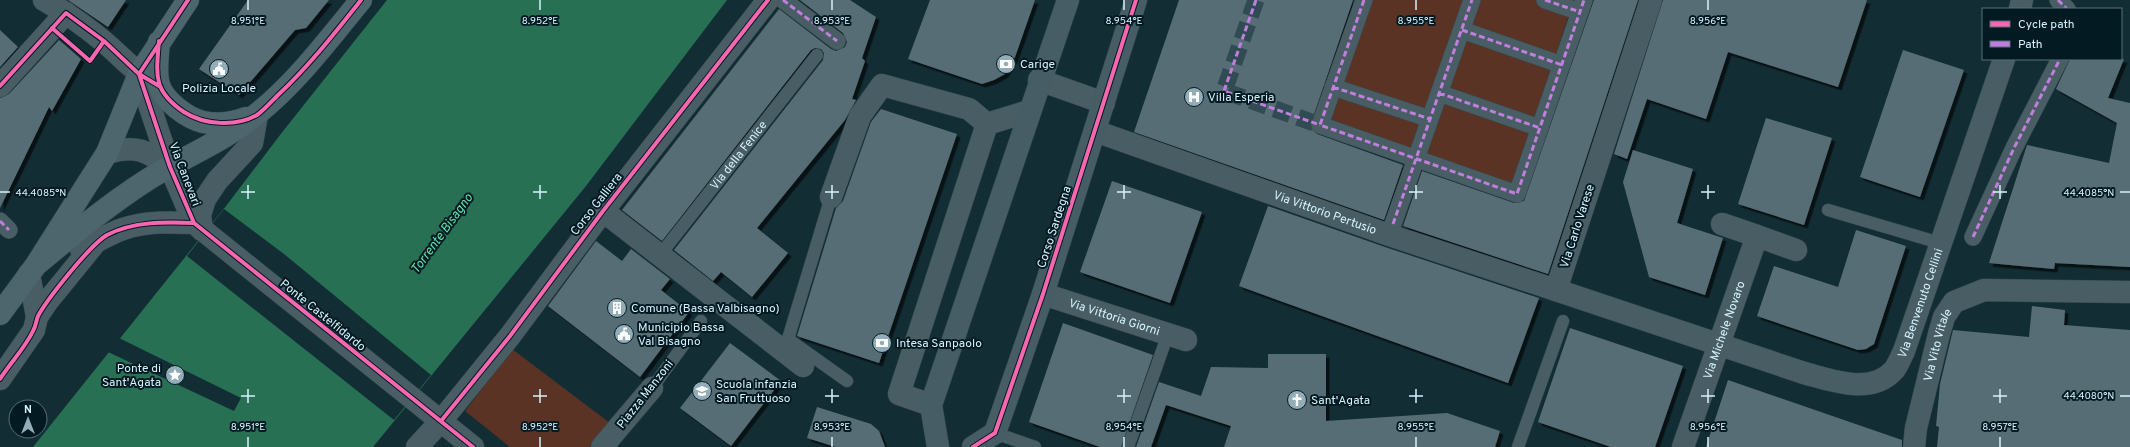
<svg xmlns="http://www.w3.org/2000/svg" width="2130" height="447" font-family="Overpass,sans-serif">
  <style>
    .green { fill: #5a3324 }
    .water { fill: #277053 }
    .pier { fill: #132d35 }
    .building { fill: #576d75; filter: url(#shadow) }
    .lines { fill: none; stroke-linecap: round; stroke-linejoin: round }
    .pedestrian-tunnel { stroke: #304b53; stroke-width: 17; stroke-dasharray: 17 8; stroke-linecap: butt }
    .service-casing { stroke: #374a50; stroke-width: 13 }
    .pedestrian-casing { stroke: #374a50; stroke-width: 18 }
    .minor-casing { stroke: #374a50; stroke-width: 23 }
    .tertiary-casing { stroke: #374a50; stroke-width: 23 }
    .secondary-casing { stroke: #374a50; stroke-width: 23 }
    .primary-casing { stroke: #374a50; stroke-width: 23 }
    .service { stroke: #485d64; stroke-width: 12 }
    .pedestrian { stroke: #485d64; stroke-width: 17 }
    .minor { stroke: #485d64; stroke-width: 22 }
    .tertiary { stroke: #485d64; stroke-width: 22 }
    .secondary { stroke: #465d65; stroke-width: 22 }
    .primary { stroke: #4d666e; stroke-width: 22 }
    .quiet { stroke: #c07fdc; stroke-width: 3; stroke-dasharray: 6 3; stroke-linecap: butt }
    .cycleway-casing { stroke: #031a22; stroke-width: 6 }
    .cycleway { stroke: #f766af; stroke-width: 4 }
    .ticks { fill: none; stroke: #d6f2fd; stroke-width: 1.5 }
    .labels { text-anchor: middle; stroke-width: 4; stroke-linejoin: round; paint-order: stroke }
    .poi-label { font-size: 12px; fill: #d6f2fd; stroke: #031a22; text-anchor: start }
    .street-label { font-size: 12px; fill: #d6f2fd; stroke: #031a22 }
    .water-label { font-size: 13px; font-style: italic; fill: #5be3a8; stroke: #031a22 }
    .ticks-label { font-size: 10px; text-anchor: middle; fill: #d6f2fd; stroke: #031a22; stroke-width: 4; stroke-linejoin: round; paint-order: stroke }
  </style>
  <defs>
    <filter id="shadow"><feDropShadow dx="3.5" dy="3.5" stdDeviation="0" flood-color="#0009"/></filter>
  </defs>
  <rect width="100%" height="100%" fill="#132d35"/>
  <path class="green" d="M1372,0H1574L1512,186L1330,120Z
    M512,349L610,423L590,447H510L465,411Z"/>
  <path class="water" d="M387,0H727L586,186L373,447H33L226,206L280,135Z"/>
  <path class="pier" d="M224,209L284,254L431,375L394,420L187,256Z
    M119,338L241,398L234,411L108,352Z"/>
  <path class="building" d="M68,0H126L108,27Z
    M248,0H329L306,28L295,30L239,95L199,69Z
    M800,0H850L876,17L862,58L865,61L852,99L856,100L845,120L757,228L788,253L752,297L721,272L713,281L674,250L823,60L824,53L821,49L815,48L811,50L662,241L622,210L779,9L831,49L836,51L845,47L847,42L843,33Z
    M930,0H1035L1015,57L1005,74L994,80L982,84L908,59Z
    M1179,0H1353L1310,126L1317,134L1403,165L1384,220L1134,132Z
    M1594,0H1638L1548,274L1403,226L1422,171L1514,203L1524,201Z
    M1663,0H1867L1838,87L1728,52L1706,119L1647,99L1627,159L1614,154Z
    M0,30L18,47L0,67Z
    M59,40L81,59L52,111L49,107L0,208V98L9,94Z
    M1903,50L1964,70L1920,197L1860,177Z
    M2070,59H2124L2108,98L2130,103V267L2055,263L2054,269L1989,263L2027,145L2109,163L2117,123L2056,89Z
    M881,109L957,134L879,363L797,336L836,208L843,201L871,122Z
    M1766,118L1832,138L1804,225L1738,204Z
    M1633,150L1693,169L1677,223L1723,238L1705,295L1649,277L1623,182Z
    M1112,181L1202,212L1170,303L1080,272Z
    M1268,206L1385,247L1539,298L1508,383L1239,286Z
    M1856,230L1906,246L1874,344L1866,349L1858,350L1757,316L1774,266L1838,287Z
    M596,241L622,261L631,249L670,279L661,290L689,312L640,377L548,306Z
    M2032,306L2065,310L2064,325L2130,330V447H1937L1939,427L1936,426L1940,384L1953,330L2029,337Z
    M1063,323L1153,355L1121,447H1100L1029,422Z
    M1570,328L1683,366L1655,447H1611L1538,422Z
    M730,343L781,381L731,446L680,408Z
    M1268,354H1326V421L1447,413L1500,431L1495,447H1224L1231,426L1166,405L1151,447H1136L1159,382L1201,396L1211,367L1268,368Z
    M1728,380L1902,440V447H1706Z
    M817,407L871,424L879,431L885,447H836L807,438Z"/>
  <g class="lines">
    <path class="pedestrian-tunnel" d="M1256,0L1224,91L1320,125"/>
    <g class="service-casing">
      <g id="service">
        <path d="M831,197L788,339L847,381"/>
        <path d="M1828,210L1940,243"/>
        <path id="s1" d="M660,255L817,55"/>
        <path d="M652,388L701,321"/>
        <path d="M995,433L1035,447"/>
        <path d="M1128,447L1168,334"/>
        <path d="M1518,447L1563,321"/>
      </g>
    </g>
    <g class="pedestrian-casing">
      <path id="pedestrian" d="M783,0L837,41
        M1364,0L1320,125L1517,194L1584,0
        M1545,0L1580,12
        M2058,0L2067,9
        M1462,30L1562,65
        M1333,87L1430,119
        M1439,93L1540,128
        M0,221L9,230
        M1393,224L1472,0
        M1973,237L2014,148L2060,59"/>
    </g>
    <g class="minor-casing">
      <g id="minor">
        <path id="s2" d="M1651,0L1556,290L1804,373C1831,380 1871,396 1894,370C1898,365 1901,357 1904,351L2004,59"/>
        <path d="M2020,9L2022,0"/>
        <path d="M1039,80L1104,103"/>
        <path d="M0,86L66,13"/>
        <path id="s3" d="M1095,131L1389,235L1556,290"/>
        <path d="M107,153C136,144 147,151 170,167"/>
        <path d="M831,197L860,116L882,85L969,109L987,124L1029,111"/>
        <path d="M603,211L803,366"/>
        <path d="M1757,236L1796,250"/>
        <path id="s4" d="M1043,294L1186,340"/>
        <path d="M931,405L899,394L987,124"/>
        <path d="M417,447L441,421L510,336L603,211L768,0"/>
        <path d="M602,447L652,388"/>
        <path id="s5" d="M1683,447L1757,236L1722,224"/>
        <path id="s6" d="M1914,447L1916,428L1939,334L1944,317L1954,302L1984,290L2130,292"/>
      </g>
    </g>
    <g class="tertiary-casing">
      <path id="tertiary" d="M44,0C65,12 85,26 103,41C120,55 133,71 151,81
        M139,74L170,167L194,223L473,447
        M202,230L200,215L205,199L217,181L252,143L257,115
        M81,249C96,243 108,234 123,229C146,221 171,222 194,223
        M29,274L37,317
        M0,379L34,330L37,317L47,302L95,243"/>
    </g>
    <g class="secondary-casing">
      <path id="secondary" d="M938,447L931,405L1068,0
        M973,447L995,433L1043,294L1136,0"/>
    </g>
    <g class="primary-casing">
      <path id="primary" d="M159,42C158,56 155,72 159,85C164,101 187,118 203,122C217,125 233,123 246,118
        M36,265C72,235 108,205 147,180C183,157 223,142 257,114C297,82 328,40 361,0
        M0,314L36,265L107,153L139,74L188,0"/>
    </g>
    <use href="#service" class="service"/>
    <use href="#pedestrian" class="pedestrian"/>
    <use href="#minor" class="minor"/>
    <use href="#tertiary" class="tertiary"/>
    <use href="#secondary" class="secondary"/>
    <use href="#primary" class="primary"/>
    <path class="quiet" d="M783,0L837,41
      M1256,0L1224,91L1320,125
      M1364,0L1320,125L1517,194L1584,0
      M1545,0L1580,12
      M2058,0L2067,9
      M1462,30L1562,65
      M1333,87L1430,119
      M1439,93L1540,128
      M0,221L9,230
      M1393,224L1472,0
      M1973,237L2014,148L2060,59"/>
    <g class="cycleway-casing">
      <path id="cycleway" d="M52,28L90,61L104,41
        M159,41C156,76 153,91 184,112C204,125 236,127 257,115C264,110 271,102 277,96C309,66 334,34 361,0
        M139,74L170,167L194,223L473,447
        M139,74L188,0
        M0,86L66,13L104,41L139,74L159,86
        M0,379C10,363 25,348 33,331C36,326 36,321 38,316C48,298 90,245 107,235C134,221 165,222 194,223
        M441,421L510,336L603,211L768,0
        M973,447L995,433L1043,294L1136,0"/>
    </g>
    <use href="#cycleway" class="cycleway"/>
  </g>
  <path class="ticks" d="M248,0V10M540,0V10M832,0V10M1124,0V10M1416,0V10M1708,0V10M248,185V199M540,185V199M832,185V199M1124,185V199M1416,185V199M1708,185V199M2000,185V199M0,192H10M241,192H255M533,192H547M825,192H839M1117,192H1131M1409,192H1423M1701,192H1715M1993,192H2007M2120,192H2130M248,389V403M540,389V403M832,389V403M1124,389V403M1416,389V403M1708,389V403M2000,389V403M241,396H255M533,396H547M825,396H839M1117,396H1131M1409,396H1423M1701,396H1715M1993,396H2007M2120,396H2130M248,437V447M540,437V447M832,437V447M1124,437V447M1416,437V447M1708,437V447M2000,437V447"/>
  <defs>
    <g id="bank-disc" transform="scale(1)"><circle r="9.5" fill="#92adb7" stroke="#031a22"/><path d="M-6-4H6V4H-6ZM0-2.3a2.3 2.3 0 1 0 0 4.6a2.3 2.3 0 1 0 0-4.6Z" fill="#fff"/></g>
    <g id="civic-disc" transform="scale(1)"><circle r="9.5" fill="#92adb7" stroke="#031a22"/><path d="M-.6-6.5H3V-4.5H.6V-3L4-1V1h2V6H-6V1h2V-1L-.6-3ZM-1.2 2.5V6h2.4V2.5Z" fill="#fff"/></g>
    <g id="hospital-disc" transform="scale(1)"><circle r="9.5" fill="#92adb7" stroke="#031a22"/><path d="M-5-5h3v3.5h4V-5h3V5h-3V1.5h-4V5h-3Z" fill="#fff"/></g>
    <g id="building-disc" transform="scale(1)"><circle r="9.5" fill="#92adb7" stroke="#031a22"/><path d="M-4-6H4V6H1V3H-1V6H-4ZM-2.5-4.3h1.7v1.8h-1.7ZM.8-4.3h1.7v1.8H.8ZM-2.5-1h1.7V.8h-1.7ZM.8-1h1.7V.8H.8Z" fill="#fff"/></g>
    <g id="sight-disc" transform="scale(1)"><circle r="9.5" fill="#92adb7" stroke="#031a22"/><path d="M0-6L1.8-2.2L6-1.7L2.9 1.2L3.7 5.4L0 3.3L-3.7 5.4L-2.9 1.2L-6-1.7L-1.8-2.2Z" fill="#fff"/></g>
    <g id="school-disc" transform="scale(1)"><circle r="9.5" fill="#92adb7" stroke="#031a22"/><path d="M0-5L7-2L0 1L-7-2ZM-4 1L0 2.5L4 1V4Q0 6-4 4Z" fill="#fff"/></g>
    <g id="church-disc" transform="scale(1)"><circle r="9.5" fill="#92adb7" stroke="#031a22"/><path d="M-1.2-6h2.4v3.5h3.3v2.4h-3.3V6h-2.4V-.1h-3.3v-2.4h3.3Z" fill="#fff"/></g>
  </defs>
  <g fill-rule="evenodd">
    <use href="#bank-disc" x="1006" y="64"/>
    <use href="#civic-disc" x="219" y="69"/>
    <use href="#hospital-disc" x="1194" y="97"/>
    <use href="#building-disc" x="617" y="308"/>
    <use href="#civic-disc" x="624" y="334"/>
    <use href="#bank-disc" x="882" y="343"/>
    <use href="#sight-disc" x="175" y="375"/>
    <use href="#school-disc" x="702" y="391"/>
    <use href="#church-disc" x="1297" y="400"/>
  </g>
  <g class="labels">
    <g class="poi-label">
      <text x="1020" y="68">Carige</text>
      <text x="219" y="92" text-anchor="middle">Polizia Locale</text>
      <text x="1208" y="101">Villa Esperia</text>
      <text x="631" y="312">Comune (Bassa Valbisagno)</text>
      <text x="638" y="331">Municipio Bassa<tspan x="638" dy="14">Val Bisagno</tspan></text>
      <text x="896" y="347">Intesa Sanpaolo</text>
      <text x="161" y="372" text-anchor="end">Ponte di<tspan x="161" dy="14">Sant'Agata</tspan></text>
      <text x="716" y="388">Scuola infanzia<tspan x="716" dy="14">San Fruttuoso</tspan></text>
      <text x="1311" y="404">Sant'Agata</text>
    </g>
    <g class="street-label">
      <text dy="4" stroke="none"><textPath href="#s1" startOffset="127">Via della Fenice</textPath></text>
      <text transform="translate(185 174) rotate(69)" y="4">Via Canevari</text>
      <text transform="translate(596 204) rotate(-52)" y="4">Corso Galliera</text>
      <text dy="4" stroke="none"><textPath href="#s3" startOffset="244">Via Vittorio Pertusio</textPath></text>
      <text transform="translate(1577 226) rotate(-72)" y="4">Via Carlo Varese</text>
      <text transform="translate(1054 227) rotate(-72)" y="4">Corso Sardegna</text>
      <text dy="4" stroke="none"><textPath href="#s2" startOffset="734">Via Benvenuto Cellini</textPath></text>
      <text transform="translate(323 315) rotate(39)" y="4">Ponte Castelfidardo</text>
      <text dy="4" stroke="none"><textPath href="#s4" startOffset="75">Via Vittoria Giorni</textPath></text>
      <text dy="4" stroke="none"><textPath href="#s5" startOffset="124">Via Michele Novaro</textPath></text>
      <text dy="4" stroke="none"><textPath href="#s6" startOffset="105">Via Vito Vitale</textPath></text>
      <text transform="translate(645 394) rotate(-52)" y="4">Piazza Manzoni</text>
    </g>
    <g class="water-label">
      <text transform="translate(441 233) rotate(-54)" y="5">Torrente Bisagno</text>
    </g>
  </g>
  <g class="ticks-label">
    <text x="248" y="24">8.951°E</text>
    <text x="540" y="24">8.952°E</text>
    <text x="832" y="24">8.953°E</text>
    <text x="1124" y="24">8.954°E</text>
    <text x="1416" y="24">8.955°E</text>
    <text x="1708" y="24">8.956°E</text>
    <text x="41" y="196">44.4085°N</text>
    <text x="2089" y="196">44.4085°N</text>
    <text x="2089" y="399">44.4080°N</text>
    <text x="248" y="430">8.951°E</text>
    <text x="540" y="430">8.952°E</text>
    <text x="832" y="430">8.953°E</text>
    <text x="1124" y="430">8.954°E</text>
    <text x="1416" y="430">8.955°E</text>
    <text x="1708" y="430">8.956°E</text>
    <text x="2000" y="430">8.957°E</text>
  </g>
  <rect x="1982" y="8" width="140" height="52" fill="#031a22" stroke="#57707a"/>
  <rect x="1990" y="21" width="20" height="6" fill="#f766af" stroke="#57707a"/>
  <text x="2018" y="28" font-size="12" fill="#d6f2fd">Cycle path</text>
  <rect x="1990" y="41" width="20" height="6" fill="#c07fdc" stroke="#57707a"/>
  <text x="2018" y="48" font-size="12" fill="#d6f2fd">Path</text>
  <g transform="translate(28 419)"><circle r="19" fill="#031a22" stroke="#57707a"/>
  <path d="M0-3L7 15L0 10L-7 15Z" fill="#92adb7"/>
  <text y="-6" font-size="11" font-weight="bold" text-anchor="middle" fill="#d6f2fd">N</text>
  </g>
</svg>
